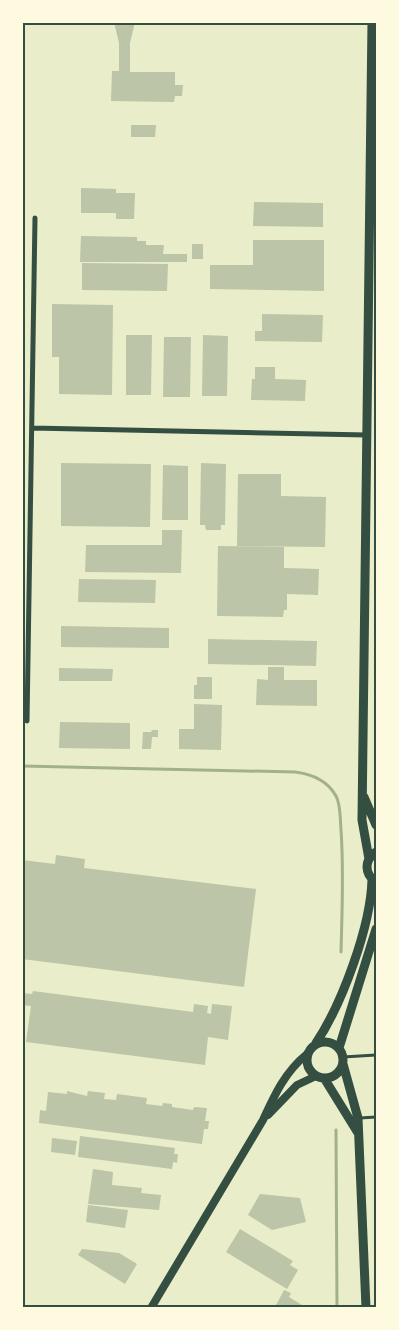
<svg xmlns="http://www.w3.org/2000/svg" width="399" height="1330" font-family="Roboto,sans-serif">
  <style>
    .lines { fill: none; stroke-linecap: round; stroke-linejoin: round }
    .stream { stroke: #a3b18a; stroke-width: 3 }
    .building { fill: #bcc5a7 }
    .service { stroke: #344e41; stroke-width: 3 }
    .minor { stroke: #344e41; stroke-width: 5 }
    .tertiary { stroke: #344e41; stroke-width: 8 }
    .secondary { stroke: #344e41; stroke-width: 9 }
    .neatline { fill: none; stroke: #344e41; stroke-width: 2 }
  </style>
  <rect width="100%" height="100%" fill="#e9edc9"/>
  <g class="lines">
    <path class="stream" d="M22,766L295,772C312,774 327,780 336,796C341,805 340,819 341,830C344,871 342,911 341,952
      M336,1130L337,1308"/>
  </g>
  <path class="building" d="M114,22H135L130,43V72H175V85H183L182,96H175L174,102L111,101L112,71H119V43Z
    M131,125H156L155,137H131Z
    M81,188L116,189V193H135L134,219H116V213H81Z
    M254,202L323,203V227L253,226Z
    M81,236L137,237V241H146V245H164L163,254H187V262H80Z
    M253,240H324V291L210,289V265H253Z
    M192,244H203V259H192Z
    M82,263L168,264L167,291L82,290Z
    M52,304L113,305L112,395L59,394V357H52Z
    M262,314L323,315L322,342L255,341V331H262Z
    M126,335H152L151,395H126Z
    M203,335L228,336L227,396H202Z
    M164,337H191L190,397H163Z
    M255,367H275V379L306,380L305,401L251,400L252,379H255Z
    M61,463L151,464L150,527L61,526Z
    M201,463L226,464L225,525H221V530H206L205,525H200Z
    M163,465L188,466V520H162Z
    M238,474H281V496L326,497L325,547L237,546Z
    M162,530H182L181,573L85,572L86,545H162Z
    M218,546L284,547V568L319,569L318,595L287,594V610H284L283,617L217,616Z
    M79,579L156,580L155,603L78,602Z
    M61,626L169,628V648L61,647Z
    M208,639L317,641L316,666L208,664Z
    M268,667H284V680H317V706L256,705L257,679L268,680Z
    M59,668L113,669L112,681H59Z
    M197,677H212V699H194V685H197Z
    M194,704L222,705L221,750L179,749V729H194Z
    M60,722L130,723V749L59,748Z
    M152,730H158V737H152L151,749H142L143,732H151Z
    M56,855L85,859L84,868L256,889L244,987L22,959V860L55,864Z
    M33,991L193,1012L194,1004L208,1006L207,1013L211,1014L212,1004L232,1006L228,1040L208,1037L205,1065L26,1042L31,1006L22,1005V993L32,994Z
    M67,1091L87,1096L88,1091L105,1093L104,1099L116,1100L117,1094L147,1098L146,1104L162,1106L163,1103L172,1104V1107L193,1110L194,1107L207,1108L205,1121H209L208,1129H204L202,1144L39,1123L40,1110L46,1111L48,1092L67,1094Z
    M80,1136L175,1148L174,1154H178L177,1163L173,1162L172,1169L78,1157Z
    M52,1138L77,1141L75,1155L51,1152Z
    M93,1169L113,1172L112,1185L142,1188L141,1193L161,1195L159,1210L88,1204Z
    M260,1194L300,1198L306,1222L272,1230L248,1215Z
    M88,1205L128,1210L125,1228L86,1222Z
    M240,1229L293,1261L290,1265L298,1270L287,1289L226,1252Z
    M82,1249L119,1253L137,1264L125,1284L78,1255Z
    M284,1290L291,1293L289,1297L307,1308L275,1307Z"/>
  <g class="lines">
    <path class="service" d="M343,1057L376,1055
      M360,1118L376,1117"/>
    <path class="minor" d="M32,428L367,435
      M27,721L35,218"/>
    <path class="tertiary" d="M268,1115L297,1085L316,1076
      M151,1308L263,1120C275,1094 285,1072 307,1054"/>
    <path class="secondary" d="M364,797L376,825
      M369,859L362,820L372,22
      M376,882C364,874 364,860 376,852
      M307 1060a18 18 0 1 1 36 0a18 18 0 1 1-36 0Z
      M316,1043C342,1004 371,926 372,879
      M339,1048L376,929
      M343,1064L358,1118L366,1308
      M324,1078L358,1133"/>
  </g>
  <rect width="399" height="1330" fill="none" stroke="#fefae0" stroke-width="48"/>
  <rect x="24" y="24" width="351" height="1282" class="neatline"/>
</svg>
